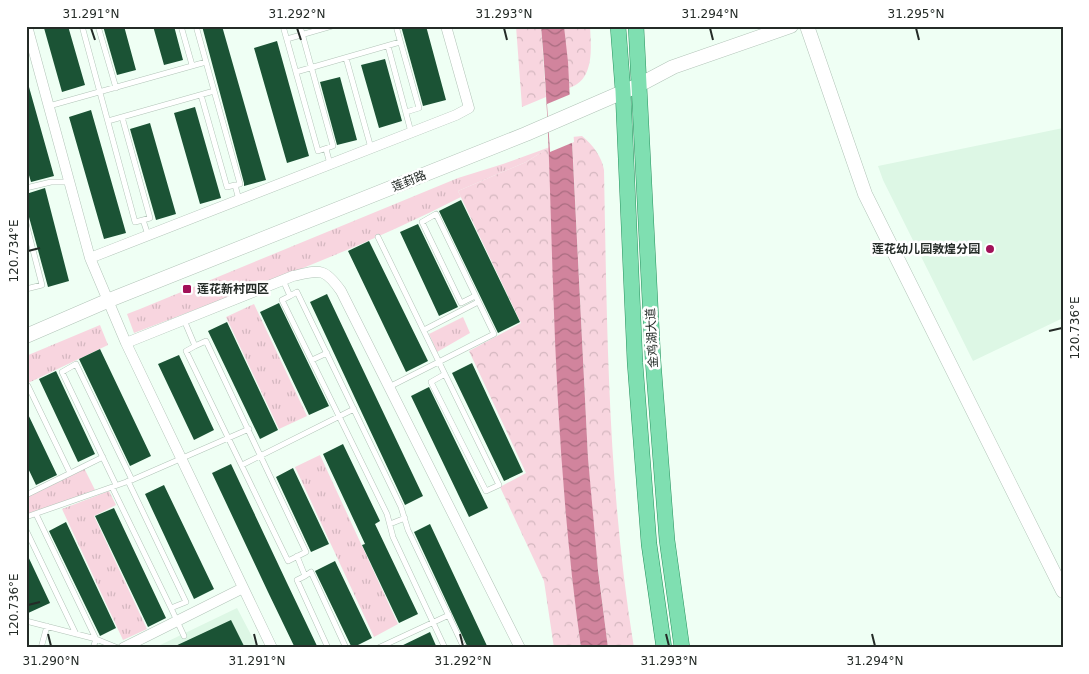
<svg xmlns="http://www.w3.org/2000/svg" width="1089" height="674" font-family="'DejaVu Sans','Noto Sans SC',sans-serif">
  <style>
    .built { fill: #ddf7e5 }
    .grass { fill: url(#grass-tufts) }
    .forest { fill: url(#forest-crowns) }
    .water { fill: url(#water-waves) }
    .pier { fill: #effff4 }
    .building { fill: #1b5335 }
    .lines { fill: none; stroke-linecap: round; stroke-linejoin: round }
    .lane-casing { stroke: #b2c4b8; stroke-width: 6 }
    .street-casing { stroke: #b2c4b8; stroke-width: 11 }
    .secondary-casing { stroke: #b2c4b8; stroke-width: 15 }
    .primary-casing { stroke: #28925f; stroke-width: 16 }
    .lane { stroke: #fff; stroke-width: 5 }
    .street { stroke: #fff; stroke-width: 10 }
    .secondary { stroke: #fff; stroke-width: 14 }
    .primary { stroke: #7fdfb1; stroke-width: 15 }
    .ticks { fill: none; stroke: #242b27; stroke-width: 2 }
    .poi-dot { fill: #a11158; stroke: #fff; stroke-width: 2 }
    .labels { text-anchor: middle; stroke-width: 5; stroke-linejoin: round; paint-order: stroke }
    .street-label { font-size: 12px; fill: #242b27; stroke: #fff }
    .poi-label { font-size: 12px; font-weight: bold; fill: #242b27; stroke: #fff; text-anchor: end }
    .neatline { fill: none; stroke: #242b27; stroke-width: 2 }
    .ticks-label { font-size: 12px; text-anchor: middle; fill: #242b27 }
  </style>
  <defs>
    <pattern id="grass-tufts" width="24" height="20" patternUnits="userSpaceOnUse" patternTransform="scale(1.25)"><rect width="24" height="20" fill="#f8d5df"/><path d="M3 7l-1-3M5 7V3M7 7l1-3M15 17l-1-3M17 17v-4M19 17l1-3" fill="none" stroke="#d4b7bf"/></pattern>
    <pattern id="forest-crowns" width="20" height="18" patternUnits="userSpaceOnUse" patternTransform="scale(1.25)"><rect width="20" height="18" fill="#f8d5df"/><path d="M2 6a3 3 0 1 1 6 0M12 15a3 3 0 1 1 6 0" fill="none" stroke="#d4b7bf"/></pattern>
    <pattern id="water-waves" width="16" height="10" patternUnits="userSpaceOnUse" patternTransform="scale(1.25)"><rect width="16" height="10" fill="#d1849d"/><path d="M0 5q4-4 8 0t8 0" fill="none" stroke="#a96c80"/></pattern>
  </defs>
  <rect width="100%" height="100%" fill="#effff4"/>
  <path class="built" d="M1063,128V318L973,361L883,180L878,166Z
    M237,608L258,648H154Z"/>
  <path class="grass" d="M550,147L526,162L458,191L461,197C356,251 244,291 134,333L127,314L140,309L458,178L503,164Z
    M254,304L307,416L279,429L226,317Z
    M463,317L470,333L437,352L429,334Z
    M100,325L108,345L26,384V356Z
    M320,455L398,624L374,637L295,467Z
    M84,468L95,490L26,515V496Z
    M109,491L116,505L94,516L147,629L123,640L62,509Z"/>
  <path class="forest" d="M516,26H541L546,97L522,107Z
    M564,26H590C591,47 595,80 569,88Z
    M582,136C593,145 602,157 604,170C607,330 608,490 634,648H608L594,536L588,458L572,137Z
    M550,147C554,314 558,482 581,648H554L544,581L500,487L526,473L469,351L521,323L458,191L526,162Z"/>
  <path class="water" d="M541,26H564L568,62L588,458L598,570L608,648H581C564,528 557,407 553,286C550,199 549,113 541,26Z"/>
  <path class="pier" d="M571,94L574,142L550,152L547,104Z"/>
  <path class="building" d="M52,26H68L85,85L62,92L44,28Z
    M103,26H124L136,70L117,75Z
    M153,26H174L183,60L164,65Z
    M202,26H222L266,180L244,186V183Z
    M401,26H426L446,100L423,106Z
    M277,41L309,156L287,163L254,48Z
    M385,59L402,121L379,128L361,65Z
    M340,77L357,140L337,145L320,82Z
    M26,87H29L54,176L31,182L26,165Z
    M195,107L221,198L200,204L174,113Z
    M91,110L126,233L104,239L69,117Z
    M150,123L176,214L156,220L130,129Z
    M45,188L69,281L48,287L26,206V194Z
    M461,200L520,322L498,333L439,211Z
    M418,224L458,307L439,316L400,232Z
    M369,241L428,361L406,372L348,251Z
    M327,294L423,496L405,505L310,302Z
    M279,303L329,406L309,415L260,312Z
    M227,322L278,430L260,439L208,331Z
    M100,349L151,456L130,466L79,359Z
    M179,355L214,430L194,440L158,364Z
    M472,363L523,472L504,481L452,373Z
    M56,371L95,454L78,462L39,379Z
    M429,387L488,508L469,517L411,396Z
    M26,410L57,475L36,485L26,464Z
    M343,444L380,521L375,524L418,614L399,623L362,545L365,544L323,454Z
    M231,464L287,583L318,648H295L268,592L212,473Z
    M293,468L329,544L311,552L276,477Z
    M164,485L214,589L194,599L145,494Z
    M114,508L166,618L148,627L95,516Z
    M66,522L116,628L100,636L49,531Z
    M430,524L488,648H468L414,532Z
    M26,552L50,603L26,614Z
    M335,561L372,638L352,648L315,571Z
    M231,620L245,648H171Z
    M430,632L437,648H397Z"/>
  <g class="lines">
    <g class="lane-casing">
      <path id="lane" d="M82,26L135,222L143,220L148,235
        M98,26L116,88
        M181,26L192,65
        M196,26L240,184L235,185L239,200
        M283,26L318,151L333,146L300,26
        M396,26L419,108L406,112
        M287,39L332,26
        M388,46L411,132
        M346,58L371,148
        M296,72L400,42
        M201,95L227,187L235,185
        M49,106L206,62
        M122,117L150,218L143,220
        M108,121L214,91
        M326,149L330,164
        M26,188L51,182H69
        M26,223L42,285L26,289
        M378,237L499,485L486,491L431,382L445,374
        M283,280L290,296L282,300L387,514L393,537L445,648
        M290,296L297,292L401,507L408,530L464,648
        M184,320L195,346L206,341L306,552L288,561L186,351L195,346
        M424,330L478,302
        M312,360L327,353
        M28,386L70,473
        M389,387L494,334L436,214L422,222L461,303L475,296
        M242,465L354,409
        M128,481L186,602L171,608L184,636
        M116,485L62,372L76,364L132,480
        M112,487L171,608
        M26,495L103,457
        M36,514L96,639L118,648
        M26,517L132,480L249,429
        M390,524L405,518
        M26,530L76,634
        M297,556L305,576L311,572L346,648
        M305,576L297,580L328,648
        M26,621L96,639L93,648
        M41,648L47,626
        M378,648L449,615"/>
    </g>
    <g class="street-casing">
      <path id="street" d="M27,26L90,258
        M446,26L469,108L456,115L90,258L126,343L293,276C320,270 324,267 341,291L520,648
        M126,343L272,648
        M123,648L243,588"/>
    </g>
    <g class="secondary-casing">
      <path id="secondary" d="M807,26L865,194L1063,591
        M26,336L107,301L526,134L639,85L673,67L791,26"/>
    </g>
    <g class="primary-casing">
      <path id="primary" d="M618,26L623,91L635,363L649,544L664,648
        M636,26L653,360L667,540L682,648"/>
    </g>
    <use href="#lane" class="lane"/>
    <use href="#street" class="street"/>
    <use href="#secondary" class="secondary"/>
    <use href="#primary" class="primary"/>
  </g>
  <path class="ticks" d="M91,28L95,40M297,28L301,40M504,28L507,40M710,28L713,40M916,28L919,40M28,251L40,248M1049,331L1062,328M28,605L40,602M48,634L51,646M254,634L257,646M460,634L463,646M666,634L669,646M872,634L875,646"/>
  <g class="poi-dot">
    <circle cx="990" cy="249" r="5"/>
    <rect x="182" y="284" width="10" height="10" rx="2.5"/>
  </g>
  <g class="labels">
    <g class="street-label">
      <text transform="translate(409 181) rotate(-22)" y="4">莲葑路</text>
      <text transform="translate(652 338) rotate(-93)" y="4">金鸡湖大道</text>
    </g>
    <g class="poi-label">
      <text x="980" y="253">莲花幼儿园敦煌分园</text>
      <text x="197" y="293" text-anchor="start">莲花新村四区</text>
    </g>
  </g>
  <rect width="1089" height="674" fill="none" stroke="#ffffff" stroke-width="55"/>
  <rect x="28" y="28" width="1034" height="618" class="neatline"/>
  <g class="ticks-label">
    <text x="91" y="18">31.291°N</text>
    <text x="297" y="18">31.292°N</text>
    <text x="504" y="18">31.293°N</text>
    <text x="710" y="18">31.294°N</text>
    <text x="916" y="18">31.295°N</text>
    <text transform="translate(14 251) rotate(-90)" y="4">120.734°E</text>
    <text transform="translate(1075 328) rotate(-90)" y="4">120.736°E</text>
    <text transform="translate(14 605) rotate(-90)" y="4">120.736°E</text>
    <text x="51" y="665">31.290°N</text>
    <text x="257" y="665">31.291°N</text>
    <text x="463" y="665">31.292°N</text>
    <text x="669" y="665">31.293°N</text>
    <text x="875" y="665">31.294°N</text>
  </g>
</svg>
